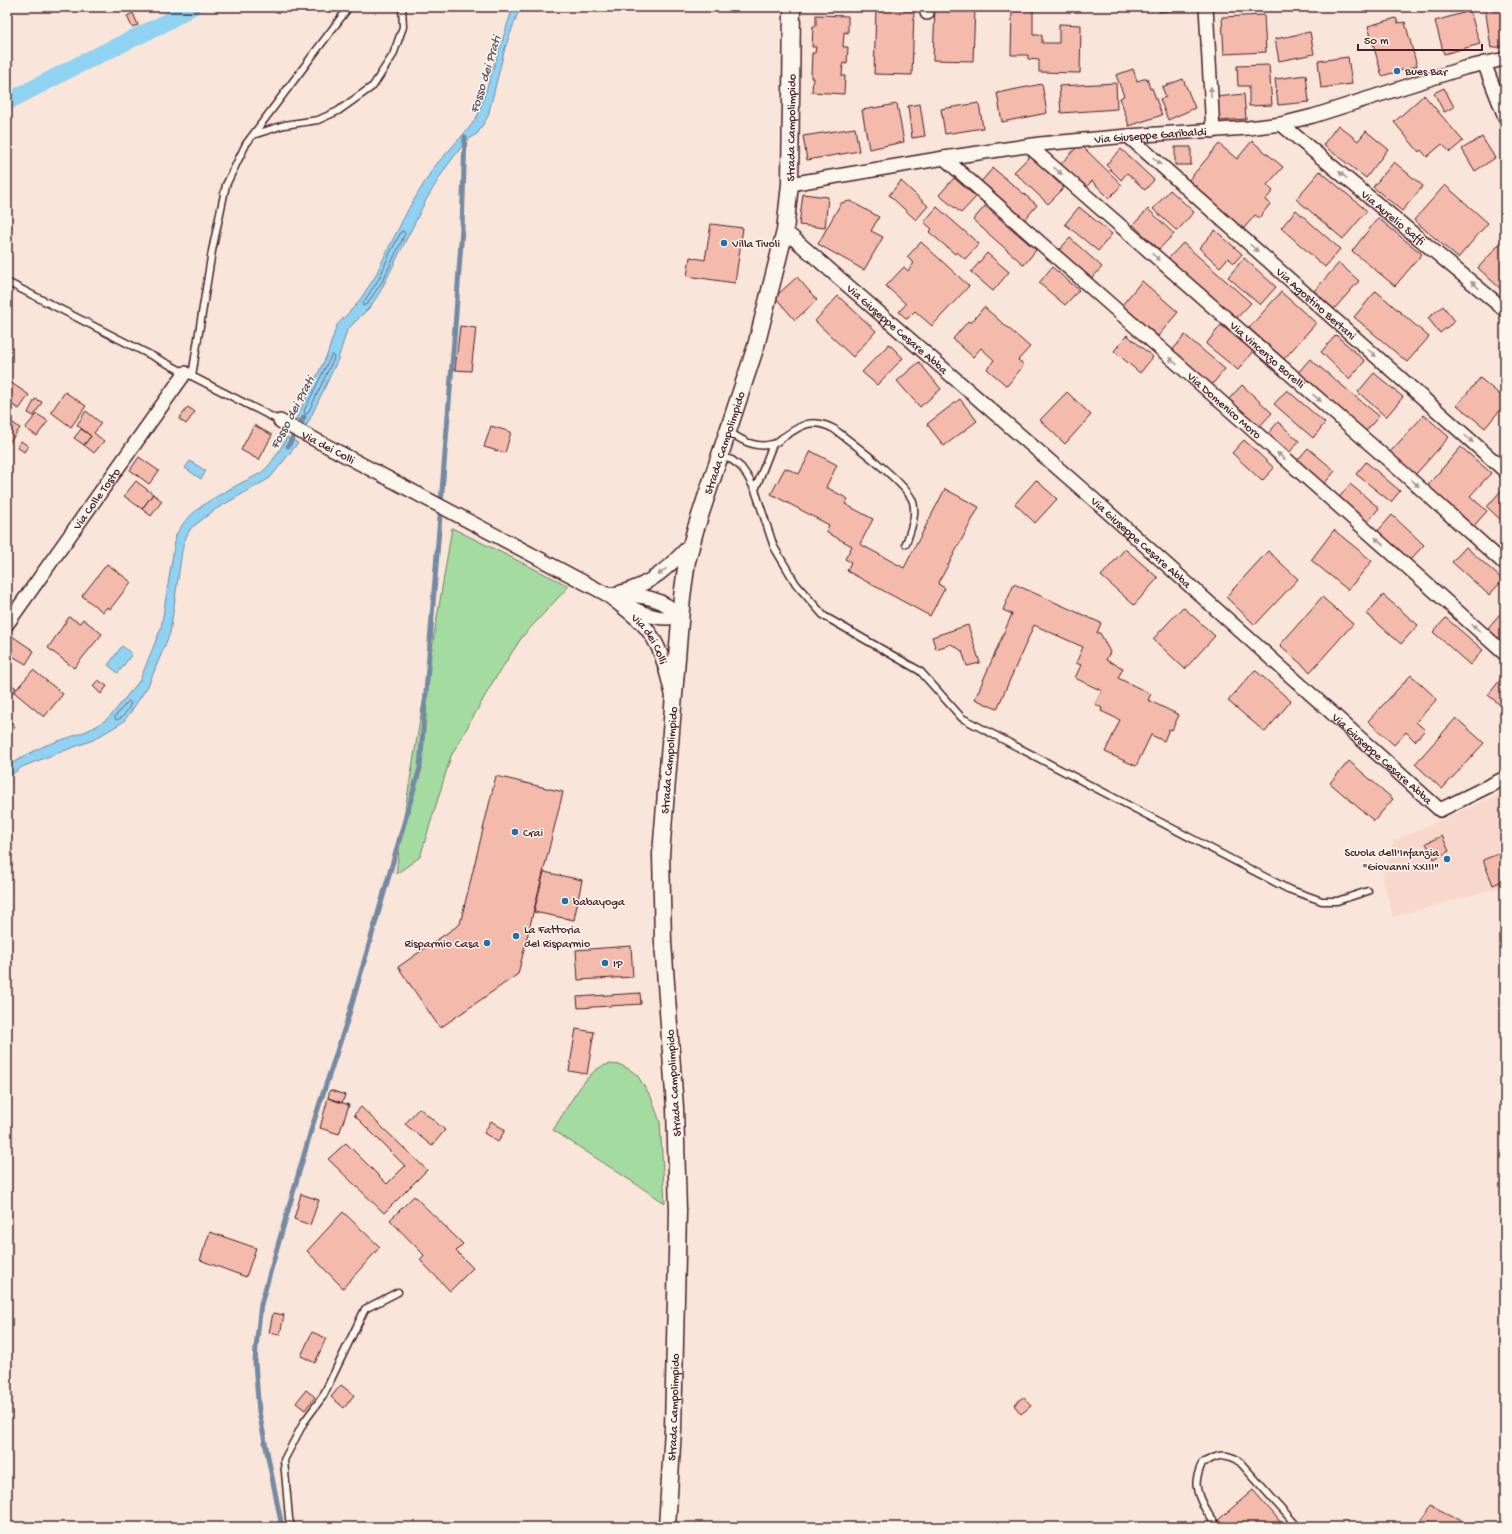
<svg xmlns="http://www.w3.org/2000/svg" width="1512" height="1534" font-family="'Gochi Hand',sans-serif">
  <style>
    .built { fill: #f8d8cc }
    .green { fill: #a3dba0; stroke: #767d66 }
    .water { fill: #90d2f2; stroke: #748aa2 }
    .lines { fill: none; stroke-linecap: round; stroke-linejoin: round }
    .shore { stroke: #66677b; stroke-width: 1 }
    .stream { stroke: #748aa2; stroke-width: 5 }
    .canal { stroke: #90d2f2; stroke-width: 17 }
    .building { fill: #f4bbac; stroke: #4a1f2b }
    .service-casing { stroke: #4a1f2b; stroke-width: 9 }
    .minor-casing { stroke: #4a1f2b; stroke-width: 16 }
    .tertiary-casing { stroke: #4a1f2b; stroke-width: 19 }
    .service { stroke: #fbf7ec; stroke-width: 6 }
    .minor { stroke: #fbf7ec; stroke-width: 13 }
    .tertiary { stroke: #fbf7ec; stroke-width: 16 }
    .oneway { fill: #ab9695 }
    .poi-dot { fill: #1f6fb2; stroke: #fbf7ec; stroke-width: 1.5 }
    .labels { text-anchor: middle; stroke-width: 3; stroke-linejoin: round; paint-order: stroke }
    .poi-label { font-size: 12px; fill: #4a1f2b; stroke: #fbf7ec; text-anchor: start }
    .street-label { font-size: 12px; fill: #4a1f2b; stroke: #fbf7ec }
    .water-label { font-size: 13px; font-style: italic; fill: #5f5567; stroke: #fbf7ec }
  </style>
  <rect width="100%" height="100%" fill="#f9e5d9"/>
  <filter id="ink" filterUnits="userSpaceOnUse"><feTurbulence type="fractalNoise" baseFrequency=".025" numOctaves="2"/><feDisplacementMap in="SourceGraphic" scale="8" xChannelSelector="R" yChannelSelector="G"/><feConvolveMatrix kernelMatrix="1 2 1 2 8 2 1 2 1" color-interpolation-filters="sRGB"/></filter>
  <g filter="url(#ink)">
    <path class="built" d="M1505,792V886L1393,917L1382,877L1394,841Z"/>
    <path class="green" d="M452,528L569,586L522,637L494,680L451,756L420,857L396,874L401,834Z
      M610,1064L620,1065L629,1069L637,1075L651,1097L660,1122L665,1203L553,1130C563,1115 585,1073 601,1067C603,1065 607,1065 610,1064Z"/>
    <path class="water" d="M513,7H520L505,48L488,116L478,133L465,142L444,170L426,200L380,292L370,307L347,330L338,359L307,425L296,419L327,355L337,325L357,304L375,277L387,251L409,208L434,167L470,127L478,115Z
      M287,437L298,443L270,478L216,509L191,528C186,536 184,542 182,551L170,633L148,686L130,713L123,722L93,740L37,761L22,767L7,778V767L8,766C20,759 31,752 44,746C65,738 98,731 113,713L140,680L161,628L176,535C189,509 219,495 243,482C249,479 256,476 262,472C273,463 280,449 287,437Z
      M190,461L206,471L201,479L185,468Z
      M122,646L132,654L118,673L108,665Z"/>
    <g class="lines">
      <path class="shore" d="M402,231L404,232L405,234L382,282L367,304L363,306V303L379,279L390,253Z
        M333,355L334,358L308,413L305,414L304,411L331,356Z
        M129,701L131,703C128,710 123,719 116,720L115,717Z"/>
      <path class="stream" d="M288,446L304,417
        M282,1527L259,1412L255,1363L256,1347L261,1304L312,1127L347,1021L420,768L455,327L462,228L465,137"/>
      <path class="canal" d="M7,102L82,63L161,25L192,7"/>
    </g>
    <path class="building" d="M935,7H975L973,61L933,60Z
      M1158,7H1193V8L1159,12Z
      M1485,7H1505V46L1491,48Z
      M1012,8H1033V35H1042V43H1059V24L1081,25L1080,73L1039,72V60L1028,59V55H1011Z
      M876,9L914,10L912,75L874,74Z
      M1470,11L1480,44L1444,54L1435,21Z
      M133,13L138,25L132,27L127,16Z
      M816,15L848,16V33L844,32L843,47H848L847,64L843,63L842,76H845L844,94L812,92L813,78H811L812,53H815L816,47H812L813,26H816Z
      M1264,15L1266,52L1224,54L1222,17Z
      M1396,18L1398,23L1405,22L1417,66L1382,76L1368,26Z
      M1310,32L1314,54L1279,61L1275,39Z
      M1348,57L1352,84L1321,88L1318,61Z
      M1269,65L1272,105L1249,106V86H1238L1237,66Z
      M1133,69L1137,81L1147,78L1150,89L1152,88L1162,115L1129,126L1120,98L1124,96L1116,75Z
      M1306,75L1309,102L1278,105L1275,79Z
      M1183,79L1195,108L1168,120L1160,99L1166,97L1162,87Z
      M1505,81V97H1502L1496,86Z
      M1116,83L1117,109L1061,113L1059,86Z
      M1042,84L1047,113L1002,122L997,93Z
      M1444,88L1454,107L1444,112L1434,93Z
      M1244,94L1246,119L1219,121L1217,97Z
      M1424,95L1463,141L1450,152L1442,144L1427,157L1421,150L1419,152L1394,122Z
      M979,103L983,128L945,134L941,109Z
      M897,104L904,142L869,149L862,110Z
      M920,104L925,136L912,138L908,106Z
      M1338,125L1358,141L1366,131L1388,149L1366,178L1323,145Z
      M855,128L859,151L807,160L803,136Z
      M1482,137L1495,158L1475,171L1462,149Z
      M1252,141L1283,167L1267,185L1273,191L1265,200L1270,204L1259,218L1255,215L1240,233L1216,213L1219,208L1188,181L1219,144L1237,159Z
      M1080,144L1122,185L1109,198L1092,181L1083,190L1059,166Z
      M1175,147H1191V165H1175Z
      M1121,149L1154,180L1145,190L1127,173L1121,180L1106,165Z
      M1030,156L1064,188L1048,204L1014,172Z
      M1394,162L1423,186L1402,211L1373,187Z
      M993,168L1037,205L1023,222L979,184Z
      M1320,171L1367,211L1343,239L1296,199Z
      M954,178L976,197L961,213L939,195Z
      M901,181L928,206L916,220L889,195Z
      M1445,185L1488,223L1458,258L1414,220Z
      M1170,190L1194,212L1177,231L1153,209Z
      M803,194L828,197L825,228L799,225Z
      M850,201L879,217L871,231L883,237L864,270L818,244L841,203Z
      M985,206L1036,250L1024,265L973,220Z
      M937,207L979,244L965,259L957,252L955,254L929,232L932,229L924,222Z
      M1079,207L1112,234L1098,251L1065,224Z
      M1148,209L1174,234L1159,249L1133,225Z
      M1296,210L1340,249L1325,267L1281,228Z
      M1378,218L1422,254L1395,286L1352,251Z
      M711,224L743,228L735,283L687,276L690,257L705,260Z
      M1215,230L1242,254L1234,263L1228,258L1220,267L1199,248Z
      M1070,238L1102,267L1091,279L1059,250Z
      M1505,238V288L1503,291L1478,268Z
      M921,242L969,286L932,326L915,311L907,319L899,312L906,304L886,286L904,267L908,271L914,263L907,257Z
      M1183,243L1251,303L1235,320L1168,259Z
      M987,253L1009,272L993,291L971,272Z
      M1244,258L1276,287L1260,305L1228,277Z
      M1339,263L1359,281L1334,309L1314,291Z
      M1052,267L1079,290L1065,305L1039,283Z
      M797,277L817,300L795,320L775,297Z
      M1142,281L1178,312L1158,336L1122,305Z
      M1376,291L1429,337L1407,362L1354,317Z
      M1281,292L1316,323L1284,359L1249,328Z
      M838,296L876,331L853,357L815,321Z
      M1443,306L1455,321L1440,333L1428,318Z
      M984,307L1030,347L1018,360L1024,365L1007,386L987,369L994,360L981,348L973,357L953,339L968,321L971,323Z
      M1221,325L1253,351L1238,370L1206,344Z
      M460,326L476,328L471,371L455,370Z
      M1127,335L1153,357L1140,373L1114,351Z
      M1185,335L1225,369L1210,387L1170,353Z
      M1336,335L1365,361L1349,379L1321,352Z
      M889,344L903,358L877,385L862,372Z
      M1310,359L1379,416L1366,431L1297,374Z
      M919,362L941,389L920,407L897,381Z
      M1374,373L1403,397L1386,417L1358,392Z
      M1480,378L1505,399V404L1485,428L1457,405Z
      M10,382L29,395L19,409L11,404L7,410V387Z
      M1242,385L1272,413L1257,429L1227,401Z
      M1287,390L1325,423L1313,438L1274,404Z
      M65,392L86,406L71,427L51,412Z
      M1067,392L1091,415L1065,444L1040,420Z
      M35,399L42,402L34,416L28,413Z
      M960,399L977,421L944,446L927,424Z
      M188,407L195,412L186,424L179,419Z
      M86,411L101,423L94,433L104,441L94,453L84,445L91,436L77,425Z
      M37,414L48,421L37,436L25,428Z
      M1424,415L1449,437L1415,475L1390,452Z
      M9,420L20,428L7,446V423Z
      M1278,422L1299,441L1288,454L1267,435Z
      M254,425L272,435L259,460L241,450Z
      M491,426L511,432L505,453L484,447Z
      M81,429L91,436L84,445L74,438Z
      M1244,440L1274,468L1262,481L1232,453Z
      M21,441L28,446L24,452L17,447Z
      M1461,447L1491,473L1470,496L1487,511L1472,528L1426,487Z
      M1308,448L1335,471L1322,486L1295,463Z
      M811,451L837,465L826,487L848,499L845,504L873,519L860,544L904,568L945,489L979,507L938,584L945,588L930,616L847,571L851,562L845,559L852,546L826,532L829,525L771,494L785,468L799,474Z
      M139,457L159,471L149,484L130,470Z
      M1366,462L1400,491L1391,502L1356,474Z
      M1036,480L1057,499L1035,523L1015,504Z
      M136,481L153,494L142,509L124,496Z
      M1350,484L1379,508L1367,523L1338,499Z
      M1505,486V524L1487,507Z
      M153,494L162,501L151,516L142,509Z
      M1392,515L1424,545L1409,561L1377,532Z
      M1334,530L1372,561L1348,590L1311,560Z
      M1466,547L1503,580L1489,595L1452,562Z
      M1125,549L1158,578L1134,605L1101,576Z
      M1268,551L1298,579L1255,625L1226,597Z
      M107,564L131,582L110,609L107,607L103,612L82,596Z
      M1014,584L1101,623L1097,633H1100L1110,652L1106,660L1123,668L1118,678L1151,694L1148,700L1179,715L1172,730L1169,729L1164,741L1151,735L1136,766L1105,752L1120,720L1101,711L1102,708L1095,704L1102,691L1075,678L1081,665L1076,663L1083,647L1034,625L997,709L975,699L1012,614L1003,610Z
      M1383,595L1418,625L1401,644L1367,614Z
      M1322,597L1353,624L1310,672L1280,645Z
      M1183,607L1215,636L1185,669L1153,639Z
      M1505,608V645L1487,629Z
      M69,617L80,623L83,619L102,634L74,668L48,648Z
      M1446,618L1483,650L1470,665L1433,632Z
      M968,625L980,663L967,666L962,651L951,644L936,649L932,637Z
      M12,636L34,651L26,664L7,653V644Z
      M33,670L63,694L44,717L14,692Z
      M1255,670L1291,701L1265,732L1228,701Z
      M1505,674V709L1488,695Z
      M1411,675L1437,699L1416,722L1425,730L1415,741L1406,732L1394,745L1368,721Z
      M98,680L107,686L101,694L93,686Z
      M7,681L16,688L7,699Z
      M1456,718L1484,743L1442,789L1415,764Z
      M7,720L15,726L7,737Z
      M1349,761L1393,799L1374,821L1330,783Z
      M496,776L563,792L518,974L440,1028L398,967L460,924Z
      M1442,836L1449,851L1434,859L1426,843Z
      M1505,851V880L1493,885L1483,860Z
      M544,872L582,880L574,920L534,912Z
      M631,946L633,977L578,980L576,950Z
      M640,993L641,1004L578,1008L577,997Z
      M576,1029L594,1032L587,1074L569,1071Z
      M330,1090L345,1095L342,1103L328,1098Z
      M328,1098L349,1105L339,1134L320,1128Z
      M361,1107L427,1170L384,1213L328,1159L346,1143L387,1184L405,1166L354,1115Z
      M419,1108L445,1130L432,1146L405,1124Z
      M491,1121L505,1130L498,1142L484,1133Z
      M301,1194L319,1200L310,1225L294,1219Z
      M414,1196L463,1244L456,1251L473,1268L450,1291L420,1260L424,1255L390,1220Z
      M343,1212L380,1247L343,1288L307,1251Z
      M210,1232L256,1248L246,1277L200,1260Z
      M273,1313L284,1315L280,1335L269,1333Z
      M312,1332L326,1338L315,1363L301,1356Z
      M341,1385L354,1395L344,1408L331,1397Z
      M306,1390L315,1397L305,1410L296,1403Z
      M1023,1397L1031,1406L1021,1414L1014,1405Z
      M1253,1490L1285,1527H1222L1217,1521Z
      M1430,1505L1474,1527H1419Z"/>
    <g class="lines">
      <g class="service-casing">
        <path id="service" d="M253,135L284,125L318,120L338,111L373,86L393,55L403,27L402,7
          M7,282L280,421
          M192,376L212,251L226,185L246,144L349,7
          M728,431C741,440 755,449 772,444C776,444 779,440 782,438C801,425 812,417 834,429C851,442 908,484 913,502C917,516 910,531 906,544
          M720,456L732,460L741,467L748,477L755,490L774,547L796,584L824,616L920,671L962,718L1288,889L1322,901H1337L1368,891
          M755,490L773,444
          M291,1527L289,1518L284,1460L304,1422L323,1396L365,1309L398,1292
          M1218,1527C1209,1516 1199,1502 1197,1488C1195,1480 1199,1471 1202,1463C1217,1456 1222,1452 1238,1460L1298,1527"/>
      </g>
      <g class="minor-casing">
        <g id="minor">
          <path d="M1206,7L1213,131"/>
          <path d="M927,13V7"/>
          <path d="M1484,63L1505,117"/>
          <path id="s1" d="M1281,124L1505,310"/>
          <path id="s2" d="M1128,136L1505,471"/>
          <path id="s3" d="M1029,146L1401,471L1505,564"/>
          <path id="s4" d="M944,158C1131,323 1319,487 1505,654"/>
          <path id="s5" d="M790,184L944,158L1040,144L1128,136L1248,128L1281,124L1313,116L1464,68L1505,59"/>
          <path id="s6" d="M785,231L1091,497L1440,810L1505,778"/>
          <path id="s7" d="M280,421L606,594C619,605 635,615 646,628C662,647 666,671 672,694"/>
          <path d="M621,592C651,585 670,566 690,545"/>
          <path d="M606,594C635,596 658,593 680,616C653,624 629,606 606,594Z"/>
          <path id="s8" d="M7,624L185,373"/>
        </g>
      </g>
      <g class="tertiary-casing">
        <g id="tertiary">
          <path id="s9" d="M667,1527L673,1429L678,1211L675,1108L663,942L661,854L682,597L687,561L695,531L756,346L785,231L790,184L792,7"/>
        </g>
      </g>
      <use href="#service" class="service"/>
      <use href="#minor" class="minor"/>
      <use href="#tertiary" class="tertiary"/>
    </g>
    <defs><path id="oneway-solid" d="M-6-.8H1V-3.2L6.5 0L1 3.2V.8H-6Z"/></defs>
    <g class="oneway">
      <use href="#oneway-solid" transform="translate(1211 92) rotate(-93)"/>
      <use href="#oneway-solid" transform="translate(1157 161) rotate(42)"/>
      <use href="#oneway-solid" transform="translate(1058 171) rotate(41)"/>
      <use href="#oneway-solid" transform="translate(1343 175) rotate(-140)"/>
      <use href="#oneway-solid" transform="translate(1254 248) rotate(42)"/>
      <use href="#oneway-solid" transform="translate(1156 257) rotate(41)"/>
      <use href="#oneway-solid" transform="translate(1475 285) rotate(-140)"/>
      <use href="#oneway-solid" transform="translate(1372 353) rotate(42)"/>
      <use href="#oneway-solid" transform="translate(1173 361) rotate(-139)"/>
      <use href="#oneway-solid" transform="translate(1317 398) rotate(41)"/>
      <use href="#oneway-solid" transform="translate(1469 439) rotate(42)"/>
      <use href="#oneway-solid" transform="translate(1281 456) rotate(-139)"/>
      <use href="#oneway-solid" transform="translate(1415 483) rotate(42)"/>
      <use href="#oneway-solid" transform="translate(1379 541) rotate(-138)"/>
      <use href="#oneway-solid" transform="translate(662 572) rotate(139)"/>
      <use href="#oneway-solid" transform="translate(1476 628) rotate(-138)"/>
    </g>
  </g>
  <g class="poi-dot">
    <circle cx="1397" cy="71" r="4"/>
    <circle cx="724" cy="243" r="4"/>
    <circle cx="515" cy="832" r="4"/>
    <circle cx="1447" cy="859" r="4"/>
    <circle cx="565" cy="901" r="4"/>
    <circle cx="516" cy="936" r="4"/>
    <circle cx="487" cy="943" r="4"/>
    <circle cx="605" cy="963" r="4"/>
  </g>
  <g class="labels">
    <g class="poi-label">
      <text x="1405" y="75">Bues Bar</text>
      <text x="732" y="247">Villa Tivoli</text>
      <text x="523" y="836">Crai</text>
      <text x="1439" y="856" text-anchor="end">Scuola dell'Infanzia<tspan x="1439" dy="14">"Giovanni XXIII"</tspan></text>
      <text x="573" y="905">babayoga</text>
      <text x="524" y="933">La Fattoria<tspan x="524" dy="14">del Risparmio</tspan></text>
      <text x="479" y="947" text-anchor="end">Risparmio Casa</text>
      <text x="613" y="967">IP</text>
    </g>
    <g class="street-label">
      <text dy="4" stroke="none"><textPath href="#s9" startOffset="1416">Strada Campolimpido</textPath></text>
      <text dy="4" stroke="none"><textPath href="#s5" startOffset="364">Via Giuseppe Garibaldi</textPath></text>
      <text dy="4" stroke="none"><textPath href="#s1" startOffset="146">Via Aurelio Saffi</textPath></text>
      <text dy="4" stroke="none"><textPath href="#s2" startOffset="252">Via Agostino Bertani</textPath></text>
      <text dy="4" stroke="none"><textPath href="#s6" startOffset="149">Via Giuseppe Cesare Abba</textPath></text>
      <text dy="4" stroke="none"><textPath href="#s3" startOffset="317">Via Vincenzo Borelli</textPath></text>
      <text dy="4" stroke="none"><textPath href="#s4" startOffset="374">Via Domenico Moro</textPath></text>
      <text dy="4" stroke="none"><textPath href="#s9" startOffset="1092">Strada Campolimpido</textPath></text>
      <text dy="4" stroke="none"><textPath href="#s7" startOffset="55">Via dei Colli</textPath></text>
      <text dy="4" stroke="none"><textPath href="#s8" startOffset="154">Via Colle Tosto</textPath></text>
      <text dy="4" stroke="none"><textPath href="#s6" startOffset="473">Via Giuseppe Cesare Abba</textPath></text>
      <text dy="4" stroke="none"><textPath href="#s7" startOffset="433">Via dei Colli</textPath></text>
      <text dy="4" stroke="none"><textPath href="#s6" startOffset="797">Via Giuseppe Cesare Abba</textPath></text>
      <text dy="4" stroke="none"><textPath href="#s9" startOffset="768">Strada Campolimpido</textPath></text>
      <text transform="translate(673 1083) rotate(-94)" y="4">Strada Campolimpido</text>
      <text dy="4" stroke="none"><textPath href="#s9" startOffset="120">Strada Campolimpido</textPath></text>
    </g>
    <g class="water-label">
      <text transform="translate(484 74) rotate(-73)" y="5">Fosso dei Prati</text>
      <text transform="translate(291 412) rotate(-62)" y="5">Fosso dei Prati</text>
    </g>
  </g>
  <rect width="1512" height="1534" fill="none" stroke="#fbf7ec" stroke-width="24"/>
  <rect x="12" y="12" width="1488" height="1510" fill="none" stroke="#4a1f2b" stroke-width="1.5" filter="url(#ink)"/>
  <path d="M1358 44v6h124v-6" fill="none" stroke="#4a1f2b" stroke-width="2"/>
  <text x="1364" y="44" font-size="12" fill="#4a1f2b" stroke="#fbf7ec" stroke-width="3" paint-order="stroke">50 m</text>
</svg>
